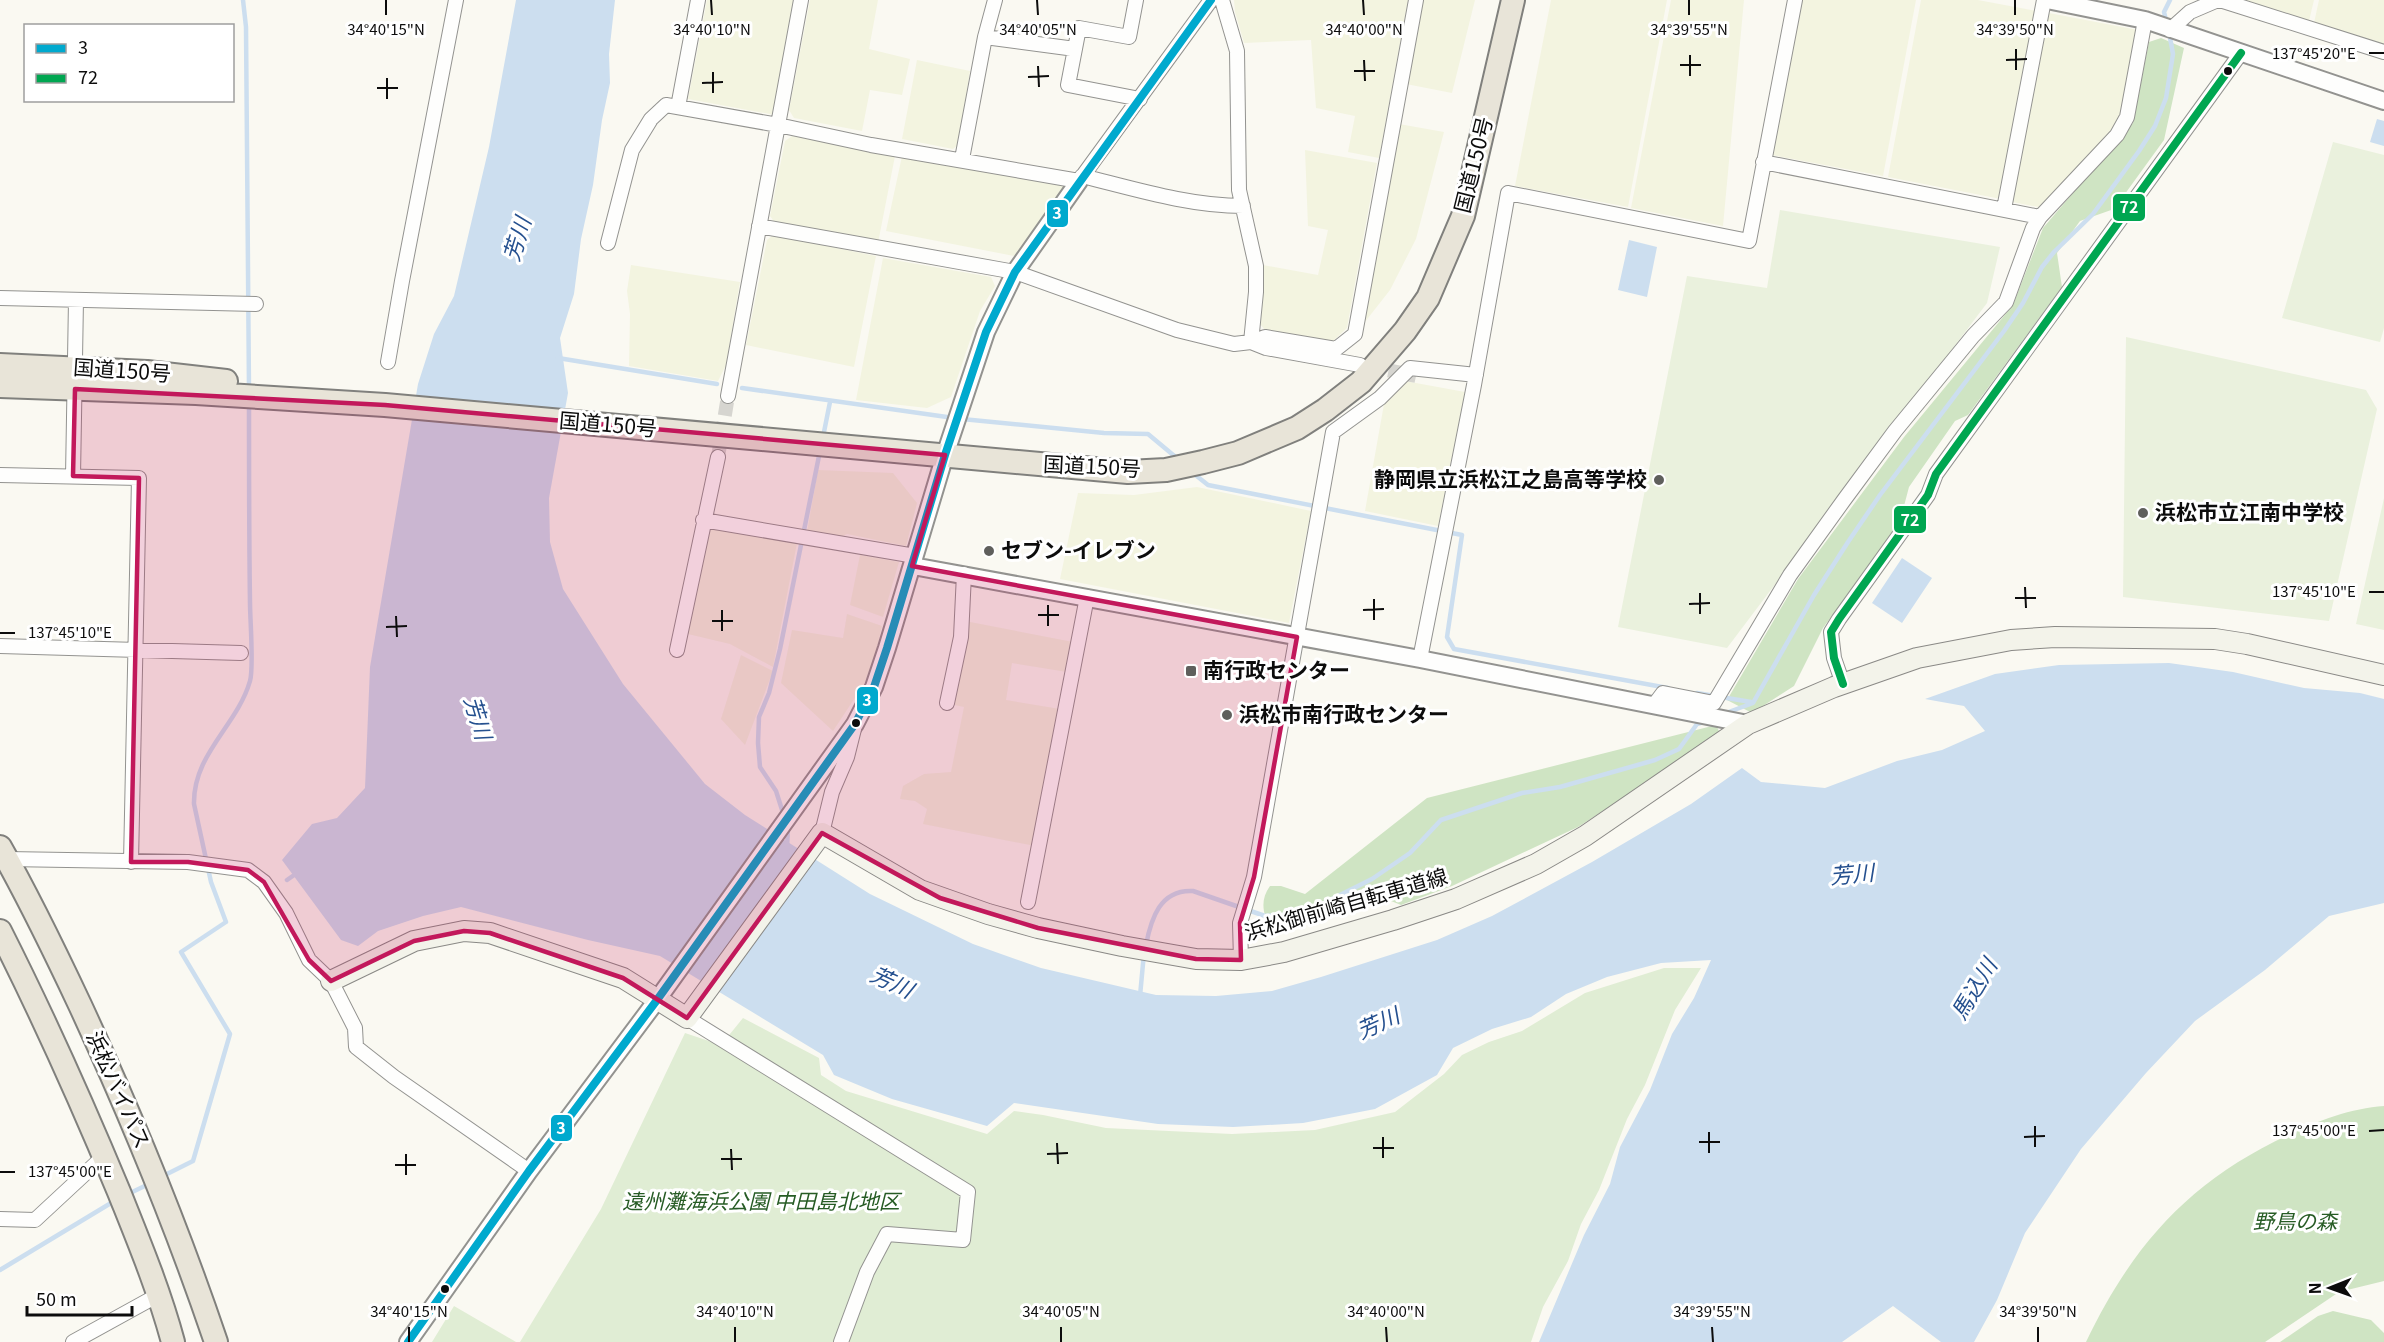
<svg xmlns="http://www.w3.org/2000/svg" width="2384" height="1342" font-family="Georgia,'Noto Sans JP',serif">
  <style>
    .farmland { fill: #f3f4e0 }
    .green { fill: #e0edd4 }
    .forest { fill: #cfe4c3 }
    .pitch { fill: #eaf1dd }
    .water { fill: #ccdeef }
    .lines { fill: none; stroke-linecap: round; stroke-linejoin: round }
    .stream { stroke: #ccdeef; stroke-width: 4.5 }
    .minor-tunnel { stroke: #d6d5d0; stroke-width: 14; stroke-dasharray: 14 7; stroke-linecap: butt }
    .minor-casing { stroke: #939390; stroke-width: 16 }
    .tertiary-casing { stroke: #939390; stroke-width: 20 }
    .secondary-casing { stroke: #8a8986; stroke-width: 22 }
    .trunk-casing { stroke: #80807d; stroke-width: 26 }
    .minor { stroke: #fefefd; stroke-width: 14 }
    .tertiary { stroke: #fefefd; stroke-width: 16 }
    .secondary { stroke: #f3f3ea; stroke-width: 20 }
    .trunk { stroke: #e8e4d8; stroke-width: 22 }
    .bus-1-casing { stroke: #fff; stroke-width: 12 }
    .bus-2-casing { stroke: #fff; stroke-width: 12 }
    .bus-1 { stroke: #00a9ce; stroke-width: 8 }
    .bus-2 { stroke: #00a651; stroke-width: 8 }
    .marked { fill: #c2185b; fill-opacity: 0.2; stroke: #c2185b; stroke-width: 4.5; stroke-linejoin: round }
    .ticks { fill: none; stroke: #0c0c0c; stroke-width: 2 }
    .bus-dot { fill: #0c0c0c; stroke: #fff; stroke-width: 2 }
    .poi-dot { fill: #5f5f5c; stroke: #fff; stroke-width: 2 }
    .labels { text-anchor: middle; stroke-width: 6; stroke-linejoin: round; paint-order: stroke }
    .street-label { font-size: 21px; fill: #0c0c0c; stroke: #fff }
    .poi-label { font-size: 21px; font-weight: bold; fill: #0c0c0c; stroke: #fff; text-anchor: start }
    .park-label { font-size: 21px; font-style: italic; fill: #275c25; stroke: #fff }
    .water-label { font-size: 22px; font-style: italic; fill: #25508f; stroke: #fff }
    .ticks-label { font-size: 15px; text-anchor: middle; fill: #0c0c0c; stroke: #fff; stroke-width: 6; stroke-linejoin: round; paint-order: stroke }
    .line-badge { stroke: #fff; stroke-width: 2 }
    .badge-label { font-size: 16px; text-anchor: middle; font-weight: bold; fill: #fff }
  </style>
  <rect width="100%" height="100%" fill="#faf9f2"/>
  <path class="farmland" d="M707,0H796L775,115L688,99Z
    M810,0H878L869,49L910,59L902,95L870,90L862,131L794,118L789,110Z
    M1234,0H1408L1379,158L1348,152L1355,116L1316,108L1311,40L1244,43L1235,12Z
    M1422,0H1475L1452,93L1406,84Z
    M1551,0H1667L1628,207L1515,186Z
    M1671,0H1744L1723,226L1631,208Z
    M1801,0H1916L1883,176L1772,155Z
    M1921,0H1978L2036,11L2001,199L1888,177Z
    M2240,0H2314L2309,21Z
    M2319,0H2384V46L2314,23Z
    M2049,13L2138,30L2125,117L2044,208L2012,202Z
    M917,60L970,71L958,145L953,149L902,139Z
    M1399,124L1444,132L1416,239L1390,290L1361,327Z
    M792,136L895,156L878,243L775,223L770,216L785,141Z
    M1305,150L1377,163L1347,328L1332,342L1265,330L1260,324L1263,265L1318,275L1328,230L1308,226Z
    M902,156L1066,185L1014,256L886,231Z
    M773,235L876,256L854,367L746,345L767,240Z
    M883,258L991,277L995,286L980,311L951,397L927,408L856,400Z
    M631,265L740,282L726,365L718,381L629,366L630,314L627,291Z
    M1405,381L1465,392L1438,526L1365,511L1384,404Z
    M818,470L893,473L917,503L906,546L847,534L839,538L807,532Z
    M1197,487L1311,511L1289,623L1060,579L1078,493L1134,495Z
    M712,527L797,543L773,667L730,644L688,634L706,532Z
    M860,555L899,562L883,617L850,605Z
    M847,614L882,626L876,653L864,684L833,731L781,683L792,630L843,638Z
    M965,621L1073,642L1067,672L1012,663L1006,700L1060,709L1035,846L923,824L927,809L915,801L900,799L903,786L924,774L951,772L964,707L950,704Z
    M741,655L773,671L745,745L721,719Z"/>
  <path class="green" d="M1664,968H1701L1675,1010L1645,1085L1627,1119L1599,1190L1581,1224L1568,1261L1543,1307L1531,1342H520L601,1209L685,1033L721,1045L743,1018L819,1058L821,1075L846,1091L987,1134L1014,1111L1043,1115L1106,1128L1232,1134L1315,1130L1395,1112L1444,1074L1462,1055L1489,1042L1522,1031L1585,993Z
    M454,1306L516,1342H432Z"/>
  <path class="forest" d="M2161,38L2184,48L2164,140L2114,209L2080,221L2057,253L2062,287L1968,415L1955,421L1909,487L1899,525L1823,628L1794,686L1752,713L1727,700L1798,579L1904,437L2013,305L2043,228L2133,123L2149,42Z
    M1716,725L1721,735L1578,827L1452,886L1401,905L1364,890L1293,912L1289,928L1283,933L1273,931C1263,916 1259,901 1270,886H1281L1305,894L1427,798Z
    M2384,1106V1281L2339,1292L2265,1342H2086C2133,1244 2190,1181 2288,1135C2317,1121 2352,1108 2384,1106Z
    M2333,1311L2371,1320L2384,1333V1342H2280L2318,1316Z"/>
  <path class="pitch" d="M2333,142L2384,155V328L2380,342L2282,318Z
    M1780,210L2000,247L1987,303L1727,648L1618,627L1687,276L1767,288Z
    M2126,337L2366,390L2377,409L2329,621L2123,597Z
    M2384,498V630L2356,624Z"/>
  <path class="water" d="M516,0H615L609,54L610,83L602,120L593,185L581,239L574,294L560,338L568,393L549,498L550,542L563,589L623,684L705,784L745,815L870,894L973,944L1041,968L1156,995L1216,996L1272,991L1321,977L1437,940L1492,916L1592,862L1691,804L1742,768L1761,782L1825,788L1897,761L1942,750L1985,731L1964,706L1925,699L1995,674L2059,665L2169,663L2233,672L2304,688L2360,693L2384,699V903L2329,916L2265,970L2195,1021L2146,1073L2081,1149L2025,1233L1997,1300L1974,1342H1941L1893,1306L1842,1342H1539L1584,1235L1610,1184L1620,1147L1650,1090L1672,1034L1694,998L1711,960L1661,963L1607,977L1566,994L1531,1017L1492,1029L1453,1048L1437,1075L1375,1109L1303,1123L1233,1127L1158,1124L1014,1103L987,1126L892,1099L834,1075L823,1055L660,956L588,940L461,907L423,916L378,931L358,946L341,940L282,860L312,824L337,818L365,788L370,667L418,384L434,334L454,296L489,147Z
    M2377,119L2384,121V146L2370,142Z
    M1629,240L1657,247L1647,297L1618,290Z
    M1902,558L1932,578L1902,623L1872,603Z"/>
  <g class="lines">
    <path class="stream" d="M243,0L246,27L249,390
      M2167,24L2164,12L2170,0
      M558,358L717,384
      M742,388L954,418
      M962,419L1104,433L1148,434L1178,459
      M823,437L830,402
      M1193,473L1208,485L1462,535L1447,637L1454,649L1668,688
      M1697,693L1751,702
      M1726,713L1753,703L1814,595L1848,542L1880,495L2004,331L2023,303L2042,267L2054,252L2093,214L2139,151L2155,126L2166,98L2173,54L2169,32
      M784,816L776,791L760,767L758,743L759,717L769,693L780,649L820,451
      M787,848L788,827
      M287,880L297,873
      M1146,945C1151,919 1160,889 1193,891L1265,916L1302,914L1372,879L1410,853L1441,820L1522,793L1560,787L1655,760L1679,749L1697,724L1704,722
      M1140,996L1144,953
      M161,1177L193,1161L230,1034L181,952L226,922L211,882L194,804C193,754 237,726 250,681C254,667 250,620 250,603C249,536 249,469 249,401
      M126,1195L151,1183
      M0,1270L116,1200"/>
    <path class="minor-tunnel" d="M1368,366L1416,376
      M718,457L728,396"/>
    <g class="minor-casing">
      <path id="minor" d="M1136,0L1129,37L1079,28L1068,85L1140,99
        M1222,0L1237,51L1239,190L1256,266V292L1251,342
        M2220,0L2384,52
        M2170,30L2190,12L2218,0
        M985,37L1075,49
        M678,107L698,0
        M962,159L985,37L995,0
        M1763,162L2040,217L2117,135L2127,117L2145,20
        M1082,176C1135,189 1189,206 1243,206
        M2004,209L2044,0
        M759,226L1015,272L1177,330L1234,344L1251,342L1265,337L1336,349L1355,334L1416,0
        M608,243L632,150L651,119L666,105L778,125L871,145L1079,181L1211,0
        M0,298L256,304
        M1251,342L1266,348L1360,365
        M388,362L402,281L456,0
        M728,396L801,0
        M0,475L139,478L131,862
        M73,476L76,300
        M703,520L915,556
        M0,646L241,653
        M677,650L718,457
        M1420,659L1474,385L1508,193L1749,241L1795,0
        M1843,684L1834,658L1831,632L1839,619L1928,495L1936,474L2241,53
        M947,703L961,637L964,574
        M1654,705L1663,693L1714,703L1790,575L1844,500L1895,431L1973,336L2006,302L2033,228L2040,217
        M822,833L832,792L847,757L854,729
        M7,859L188,862L248,870L264,882L286,913L309,960L331,981L355,1028L356,1047L394,1077L529,1171
        M1028,902L1087,597
        M1241,960L1240,923L1254,877L1333,432L1380,398L1410,368L1476,375
        M687,1018L968,1192L963,1240L887,1234L867,1272L841,1342
        M0,1219L35,1220L104,1156
        M73,1342L160,1294"/>
    </g>
    <g class="tertiary-casing">
      <path id="tertiary" d="M2047,0L2145,20L2384,101
        M913,566L1420,659L1748,724
        M408,1342L529,1171L657,1000L855,724L874,687L887,648L945,455L986,332L1015,272L1079,181"/>
    </g>
    <g class="secondary-casing">
      <path id="secondary" d="M331,981L414,941L464,931L490,933L623,978L687,1018L822,833L920,890L988,914L1038,928L1122,946L1196,959L1241,960L1284,952L1393,920L1456,899L1536,864L1585,836L1748,724L1834,687L1917,658L2011,640L2055,637L2215,639L2247,644L2384,675"/>
    </g>
    <g class="trunk-casing">
      <path id="trunk" d="M0,365L147,372L226,381
        M0,386L196,393L385,405L1128,472L1166,470L1203,462L1238,453L1297,428L1325,410L1361,382L1405,331L1428,298L1463,216L1513,0
        M0,847C29,898 55,952 80,1005C131,1115 177,1227 216,1342
        M0,931C44,1018 82,1103 119,1192C139,1242 159,1290 173,1342"/>
    </g>
    <use href="#minor" class="minor"/>
    <use href="#tertiary" class="tertiary"/>
    <use href="#secondary" class="secondary"/>
    <use href="#trunk" class="trunk"/>
    <g class="bus-1-casing">
      <path id="bus-1" d="M408,1342L529,1171L657,1000L855,724L874,687L887,648L945,455L986,332L1015,272L1211,0"/>
    </g>
    <g class="bus-2-casing">
      <path id="bus-2" d="M1843,684L1834,658L1831,632L1839,619L1928,495L1936,474L2241,53"/>
    </g>
    <use href="#bus-1" class="bus-1"/>
    <use href="#bus-2" class="bus-2"/>
  </g>
  <path class="marked" d="M75,389L385,405L945,455L912,566L1297,637L1254,877L1240,923L1241,960L1196,959L1038,928L940,898L822,833L687,1018L623,978L490,933L464,931L414,941L331,981L309,960L264,882L248,870L188,862H131L139,478L73,476Z"/>
  <path class="ticks" d="M386,0V15M711,0L712,15M1037,0L1038,15M1363,0L1364,15M1689,0V15M2015,0V15M2016,49V70M2369,53H2384M1690,55V76M1364,60L1365,81M2006,60L2027,59M1680,65H1701M1038,66L1039,87M1354,71H1375M713,72V93M1028,77L1049,76M387,78V99M702,83L723,82M377,88H398M2025,587L2026,608M2369,592H2384M1700,593V614M2015,598H2036M1374,599V620M1689,604L1710,603M1048,605V626M722,610V631M1363,610L1384,609M1038,615H1059M396,616L397,637M712,621H733M386,627L407,626M0,633H15M2035,1126V1147M2369,1131L2384,1130M1709,1132V1153M1383,1137V1158M2024,1137L2045,1136M1699,1142H1720M1057,1143L1058,1164M1373,1148H1394M731,1149L732,1170M406,1154V1175M1047,1154L1068,1153M721,1159H742M395,1165H416M0,1172H15M409,1327V1342M735,1327V1342M1061,1327V1342M1386,1327L1387,1342M1712,1327L1713,1342M2038,1327V1342"/>
  <g class="bus-dot">
    <circle cx="2228" cy="71" r="5"/>
    <circle cx="856" cy="723" r="5"/>
    <circle cx="445" cy="1289" r="5"/>
  </g>
  <g class="poi-dot">
    <circle cx="1659" cy="480" r="6"/>
    <circle cx="2143" cy="513" r="6"/>
    <circle cx="989" cy="551" r="6"/>
    <rect x="1185" y="665" width="12" height="12" rx="3"/>
    <circle cx="1227" cy="715" r="6"/>
  </g>
  <g class="labels">
    <g class="street-label">
      <text transform="translate(1474 165) rotate(-76)" y="7">国道150号</text>
      <text transform="translate(122 371) rotate(4)" y="7">国道150号</text>
      <text transform="translate(608 425) rotate(5)" y="7">国道150号</text>
      <text transform="translate(1092 467) rotate(3)" y="7">国道150号</text>
      <text transform="translate(1346 905) rotate(-16)" y="7">浜松御前崎自転車道線</text>
      <text transform="translate(118 1090) rotate(66)" y="7">浜松バイパス</text>
    </g>
    <g class="poi-label">
      <text x="1647" y="487" text-anchor="end">静岡県立浜松江之島高等学校</text>
      <text x="2155" y="520">浜松市立江南中学校</text>
      <text x="1001" y="558">セブン-イレブン</text>
      <text x="1203" y="678">南行政センター</text>
      <text x="1239" y="722">浜松市南行政センター</text>
    </g>
    <g class="park-label">
      <text x="761" y="1209">遠州灘海浜公園 中田島北地区</text>
      <text x="2295" y="1229">野鳥の森</text>
    </g>
    <g class="water-label">
      <text transform="translate(517 239) rotate(-73)" y="8">芳川</text>
      <text transform="translate(478 718) rotate(73)" y="8">芳川</text>
      <text transform="translate(1852 874) rotate(-5)" y="8">芳川</text>
      <text transform="translate(892 982) rotate(25)" y="8">芳川</text>
      <text transform="translate(1974 989) rotate(-59)" y="8">馬込川</text>
      <text transform="translate(1378 1023) rotate(-24)" y="8">芳川</text>
    </g>
  </g>
  <g class="ticks-label">
    <text x="386" y="35">34°40'15"N</text>
    <text x="712" y="35">34°40'10"N</text>
    <text x="1038" y="35">34°40'05"N</text>
    <text x="1364" y="35">34°40'00"N</text>
    <text x="1689" y="35">34°39'55"N</text>
    <text x="2015" y="35">34°39'50"N</text>
    <text x="2314" y="59">137°45'20"E</text>
    <text x="2314" y="597">137°45'10"E</text>
    <text x="70" y="638">137°45'10"E</text>
    <text x="2314" y="1136">137°45'00"E</text>
    <text x="70" y="1177">137°45'00"E</text>
    <text x="409" y="1317">34°40'15"N</text>
    <text x="735" y="1317">34°40'10"N</text>
    <text x="1061" y="1317">34°40'05"N</text>
    <text x="1386" y="1317">34°40'00"N</text>
    <text x="1712" y="1317">34°39'55"N</text>
    <text x="2038" y="1317">34°39'50"N</text>
  </g>
  <g class="line-badge">
    <rect x="2112" y="193" width="34" height="29" rx="6" fill="#00a651"/>
    <rect x="1046" y="199" width="23" height="29" rx="6" fill="#00a9ce"/>
    <rect x="1893" y="505" width="34" height="29" rx="6" fill="#00a651"/>
    <rect x="856" y="686" width="23" height="29" rx="6" fill="#00a9ce"/>
    <rect x="550" y="1114" width="23" height="28" rx="6" fill="#00a9ce"/>
  </g>
  <g class="badge-label">
    <text x="2129" y="213">72</text>
    <text x="1057" y="219">3</text>
    <text x="1910" y="526">72</text>
    <text x="867" y="706">3</text>
    <text x="561" y="1134">3</text>
  </g>
  <rect x="24" y="24" width="210" height="78" fill="#ffffff" stroke="#9e9e9e" stroke-width="1.5"/>
  <rect x="36" y="44" width="30" height="9" fill="#00a9ce" stroke="#9e9e9e" stroke-width="1.5"/>
  <text x="78" y="54" font-size="18" fill="#0c0c0c">3</text>
  <rect x="36" y="74" width="30" height="9" fill="#00a651" stroke="#9e9e9e" stroke-width="1.5"/>
  <text x="78" y="84" font-size="18" fill="#0c0c0c">72</text>
  <g transform="translate(2330 1288) rotate(269)" stroke="#ffffff" stroke-width="4.5" paint-order="stroke">
  <path d="M0-4.5L10 22L0 15L-10 22Z" fill="#0c0c0c"/>
  <text y="-9" font-size="16" font-weight="bold" text-anchor="middle" fill="#0c0c0c">N</text>
  </g>
  <path d="M27 1306v9h105v-9" fill="none" stroke="#0c0c0c" stroke-width="3"/>
  <text x="36" y="1306" font-size="18" fill="#0c0c0c" stroke="#ffffff" stroke-width="4.5" paint-order="stroke">50 m</text>
</svg>
